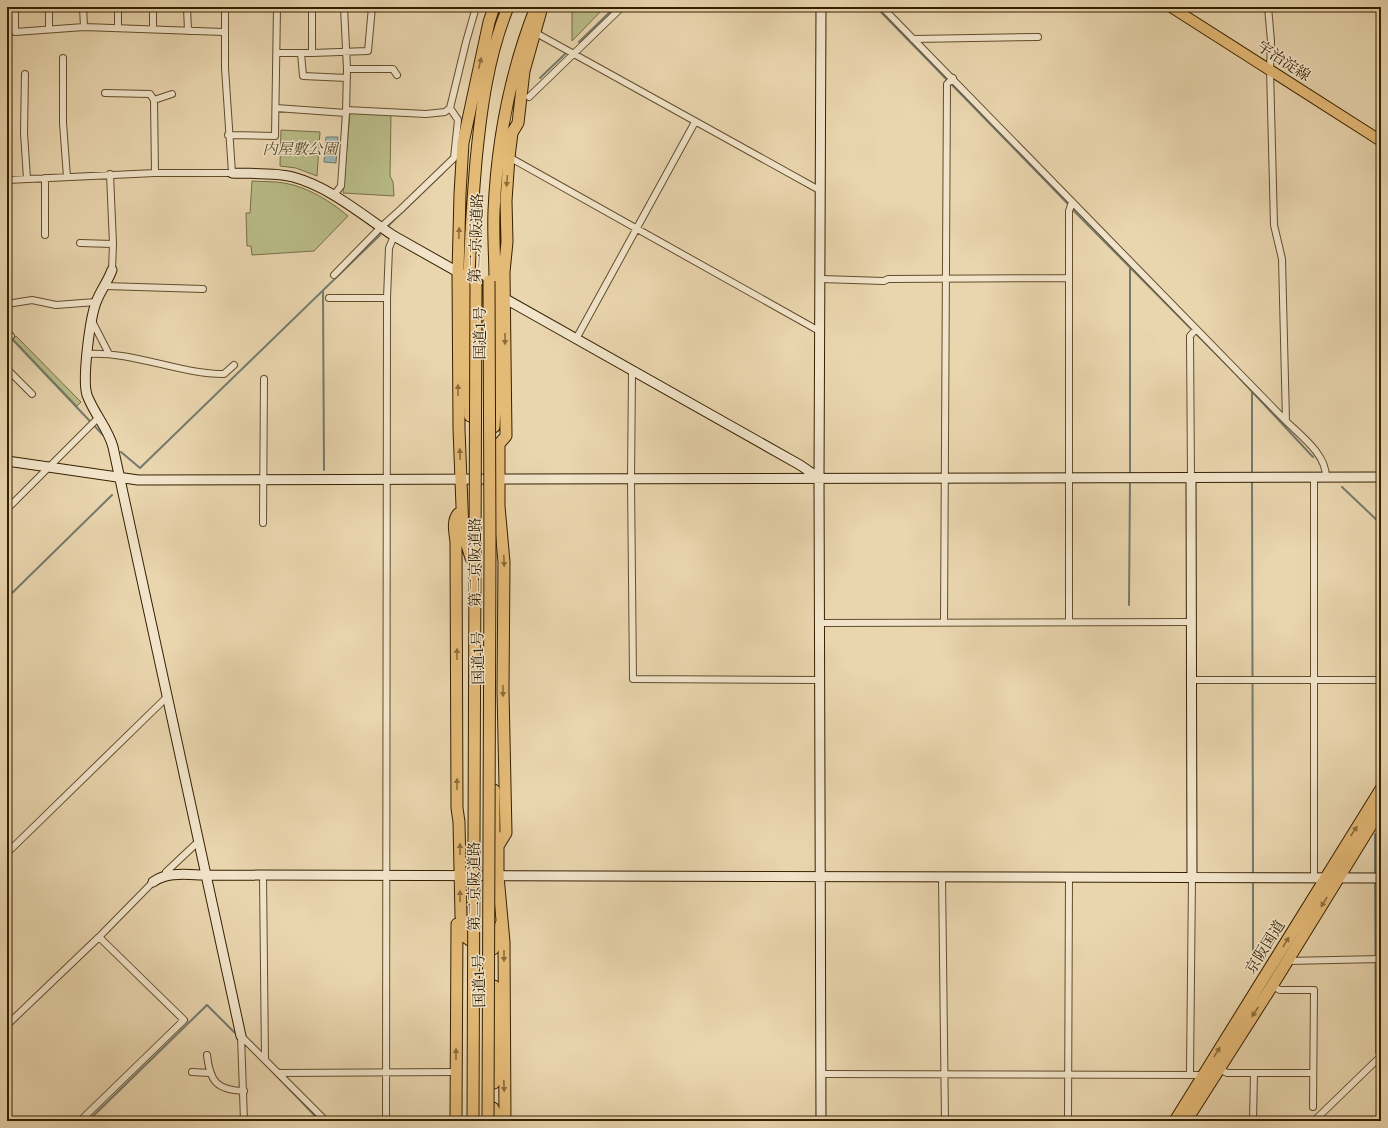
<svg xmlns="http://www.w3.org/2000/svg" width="1388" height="1128" font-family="'Old Standard TT','Noto Serif JP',serif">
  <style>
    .green { fill: #b9bd89; stroke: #786e44 }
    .water { fill: #9bb6b5; stroke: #737a6d }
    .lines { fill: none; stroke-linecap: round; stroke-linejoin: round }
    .stream { stroke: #737a6d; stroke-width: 2 }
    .street-casing { stroke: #634d2c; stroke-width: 8 }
    .secondary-casing { stroke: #362000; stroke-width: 11 }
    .primary-casing { stroke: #362000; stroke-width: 12 }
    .highway-casing { stroke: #362000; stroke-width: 13 }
    .street { stroke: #f1e4ca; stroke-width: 6 }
    .secondary { stroke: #f1e4ca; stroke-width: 9 }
    .primary { stroke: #e4ba77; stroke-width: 10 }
    .highway { stroke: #e4ba77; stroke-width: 11 }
    .highway-bridge-casing { stroke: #362000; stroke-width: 13; stroke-linecap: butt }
    .highway-bridge { stroke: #e4ba77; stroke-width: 11 }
    .oneway { fill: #8d6d3c }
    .labels { text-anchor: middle; stroke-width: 3; stroke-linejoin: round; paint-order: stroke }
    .street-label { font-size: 15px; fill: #362000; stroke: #f1e4ca }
    .park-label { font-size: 15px; font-style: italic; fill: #574722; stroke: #f1e4ca }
  </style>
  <rect width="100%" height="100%" fill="#e9d5ae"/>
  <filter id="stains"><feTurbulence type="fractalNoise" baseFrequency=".005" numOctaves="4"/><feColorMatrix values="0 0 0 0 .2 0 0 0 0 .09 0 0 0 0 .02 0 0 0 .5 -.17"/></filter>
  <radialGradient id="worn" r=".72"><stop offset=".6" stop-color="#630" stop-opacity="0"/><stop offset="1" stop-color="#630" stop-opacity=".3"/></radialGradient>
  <path class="green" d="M572,7H605L572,41Z
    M350,112L391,115L390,176L393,182L394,196L343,193Z
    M281,130L320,132L317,176L296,168L280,166Z
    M252,181C262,182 274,181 284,183C308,187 330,201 348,216L314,251L252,255L251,246H247L246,213H250Z
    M16,336L81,402L77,406L13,339Z"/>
  <path class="water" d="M326,137H338L336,163L324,162Z"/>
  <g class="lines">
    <path class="stream" d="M876,7L1069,205
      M579,42L615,7
      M540,78L565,54
      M1072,209L1233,371L1313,457
      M389,225L445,171
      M323,291L324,470
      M11,338L104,436
      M1252,392V474
      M121,452L140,468L380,235
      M1130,474V267
      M1252,480L1253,874
      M1342,487L1381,524
      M7,598L112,495
      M1129,605L1130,480
      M1375,834V875
      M1253,880V953
      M1375,881L1376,1053
      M270,1069L320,1121
      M88,1121L207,1005L235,1033"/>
    <g class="street-casing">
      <path id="street" d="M15,7V32L84,27L224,32
        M49,7V29
        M83,7L84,27
        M118,7V28
        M153,7V29
        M187,7L188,31
        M312,7V53L368,51L372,7
        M882,7L1286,421
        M1268,7L1271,41L1270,69L1274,225L1282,259L1286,421C1302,437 1326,454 1326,477
        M536,33L821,191
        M913,39L1038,37
        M278,53H312
        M301,53L303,76L347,78
        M63,58V123L67,177
        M347,69H393L397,75
        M25,74L24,133L27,179
        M105,93L150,94L154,100L155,173
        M529,97L622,7
        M154,100L172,94
        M276,108L346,113L347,69L344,7
        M346,110L426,114L445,112L450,108
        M228,135L275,136L277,7
        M509,157L821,332
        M110,174L113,244L112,270
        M45,178V235
        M7,180L155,173H232L225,68V7
        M333,196L341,186L346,113
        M80,243L113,244
        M334,275L381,227L400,210L454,158L458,120L450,108L466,42L476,7
        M821,279L884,281L888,279L1069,278
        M105,286L203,289
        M329,298H387
        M7,304L32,300L56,305L96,302
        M92,321L109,354
        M7,332L11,336L7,340
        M576,339L695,122
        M87,354C134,351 178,374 224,374L234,365
        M7,369L32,394
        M632,372L631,480L633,679L820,680
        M7,399V400
        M1191,478L1190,336L1196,329
        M7,509L99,417
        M263,523L264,379
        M944,622L947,84L953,78
        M1069,622V211L1072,202
        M820,623L1191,622
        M1191,680H1381
        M7,853L168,696
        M166,872L199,841
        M263,875L265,1060
        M942,876L945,1121
        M1314,877V478
        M1287,961L1381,959
        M1272,986L1280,990H1314L1313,1107
        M7,1025L99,937L153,882
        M241,1036L326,1121
        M241,1036L244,1121
        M207,1055C210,1082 217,1090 244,1091
        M1219,1069L1227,1073H1313
        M192,1072L210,1073
        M279,1073L456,1072
        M820,1074L1203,1075
        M1190,1074L1192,877
        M80,1121L184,1020L99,937
        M386,1121L387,298L389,248L394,236
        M1068,1121L1069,877
        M1253,1121L1254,1073
        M1314,1121L1381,1056"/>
    </g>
    <g class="secondary-casing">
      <path id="secondary" d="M232,173C250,174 276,172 293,177C330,187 362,215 394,236L800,465L819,478
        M112,270C108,281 101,290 97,300C90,316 82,379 87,395C94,414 108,428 113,447L241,1036
        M7,461L138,480L1381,477
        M1191,478L1192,877
        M153,882C168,871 189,875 207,875L1381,878
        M821,1121L819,478L821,7"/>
    </g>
    <g class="primary-casing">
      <path id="primary" d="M1171,7L1381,141"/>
    </g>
    <g class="highway-casing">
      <path id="highway" d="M470,416C470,390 468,364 468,337C468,279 471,220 476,161C481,109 488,56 508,7
        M494,427C497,379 496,330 495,281C495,258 493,235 494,211C497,141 510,73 536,7
        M458,514C452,522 455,532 456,542L457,808L459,822L461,916L464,936L471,941
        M471,558L463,532L459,429L458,272L460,194L463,143L489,22L494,7
        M494,843V790
        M493,949L501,924
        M494,1083V986
        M493,1108L498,1121
        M456,1121L457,924
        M505,1121L504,942L498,876V846L506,833L503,691L504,562L499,506V444L506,436L504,272L507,242L506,201L509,157L512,133L518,123L524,71L542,7
        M1175,1121L1381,789
        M1186,1121L1272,986L1381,809"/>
    </g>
    <use href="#street" class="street"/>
    <use href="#secondary" class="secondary"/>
    <use href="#primary" class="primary"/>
    <use href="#highway" class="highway"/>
    <g class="highway-bridge-casing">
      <path id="highway-bridge" d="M473,1121L476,279
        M488,1121L490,544L489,281"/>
    </g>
    <use href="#highway-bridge" class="highway-bridge"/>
  </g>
  <defs><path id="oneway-solid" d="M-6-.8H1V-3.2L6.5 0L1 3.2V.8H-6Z"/></defs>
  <g class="oneway">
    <use href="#oneway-solid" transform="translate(480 63) rotate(-77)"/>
    <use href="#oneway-solid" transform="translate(507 181) rotate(94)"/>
    <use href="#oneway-solid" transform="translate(459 233) rotate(-88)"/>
    <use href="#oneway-solid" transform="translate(505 339) rotate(90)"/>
    <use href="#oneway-solid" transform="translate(458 390) rotate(-90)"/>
    <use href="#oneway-solid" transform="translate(460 454) rotate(-92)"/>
    <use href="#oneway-solid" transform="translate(504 561) rotate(88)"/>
    <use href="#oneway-solid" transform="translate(457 654) rotate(-90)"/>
    <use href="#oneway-solid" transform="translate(503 691) rotate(90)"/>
    <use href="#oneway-solid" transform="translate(457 784) rotate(-90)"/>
    <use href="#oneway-solid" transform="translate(1354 831) rotate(-57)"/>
    <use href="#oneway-solid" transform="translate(460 849) rotate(-91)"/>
    <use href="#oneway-solid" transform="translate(460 896) rotate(-91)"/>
    <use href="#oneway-solid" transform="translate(1324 902) rotate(122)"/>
    <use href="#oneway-solid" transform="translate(1286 942) rotate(-58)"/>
    <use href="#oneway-solid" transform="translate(504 956) rotate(90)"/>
    <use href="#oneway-solid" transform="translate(1255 1012) rotate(123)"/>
    <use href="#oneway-solid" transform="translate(1217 1052) rotate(-58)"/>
    <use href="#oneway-solid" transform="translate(456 1054) rotate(-90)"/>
    <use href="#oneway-solid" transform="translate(504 1086) rotate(88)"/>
  </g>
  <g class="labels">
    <g class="street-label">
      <text transform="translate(1284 61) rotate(33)" y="5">宇治淀線</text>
      <text transform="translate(476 238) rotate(-88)" y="5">第二京阪道路</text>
      <text transform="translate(480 333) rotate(-90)" y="5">国道1号</text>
      <text transform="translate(475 562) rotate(-90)" y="5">第二京阪道路</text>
      <text transform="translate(478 658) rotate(-91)" y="5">国道1号</text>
      <text transform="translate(474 886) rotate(-90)" y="5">第二京阪道路</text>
      <text transform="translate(1265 947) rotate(-58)" y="5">京阪国道</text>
      <text transform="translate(479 981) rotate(-91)" y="5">国道1号</text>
    </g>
    <g class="park-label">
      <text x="300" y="154">内屋敷公園</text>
    </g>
  </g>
  <rect width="1388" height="1128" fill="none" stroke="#e9d5ae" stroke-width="24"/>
  <rect x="8" y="8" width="1372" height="1112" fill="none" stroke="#362000" stroke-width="2"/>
  <rect x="12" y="12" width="1364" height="1104" fill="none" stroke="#362000"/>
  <rect width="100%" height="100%" filter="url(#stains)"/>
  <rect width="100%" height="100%" fill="url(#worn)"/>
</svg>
